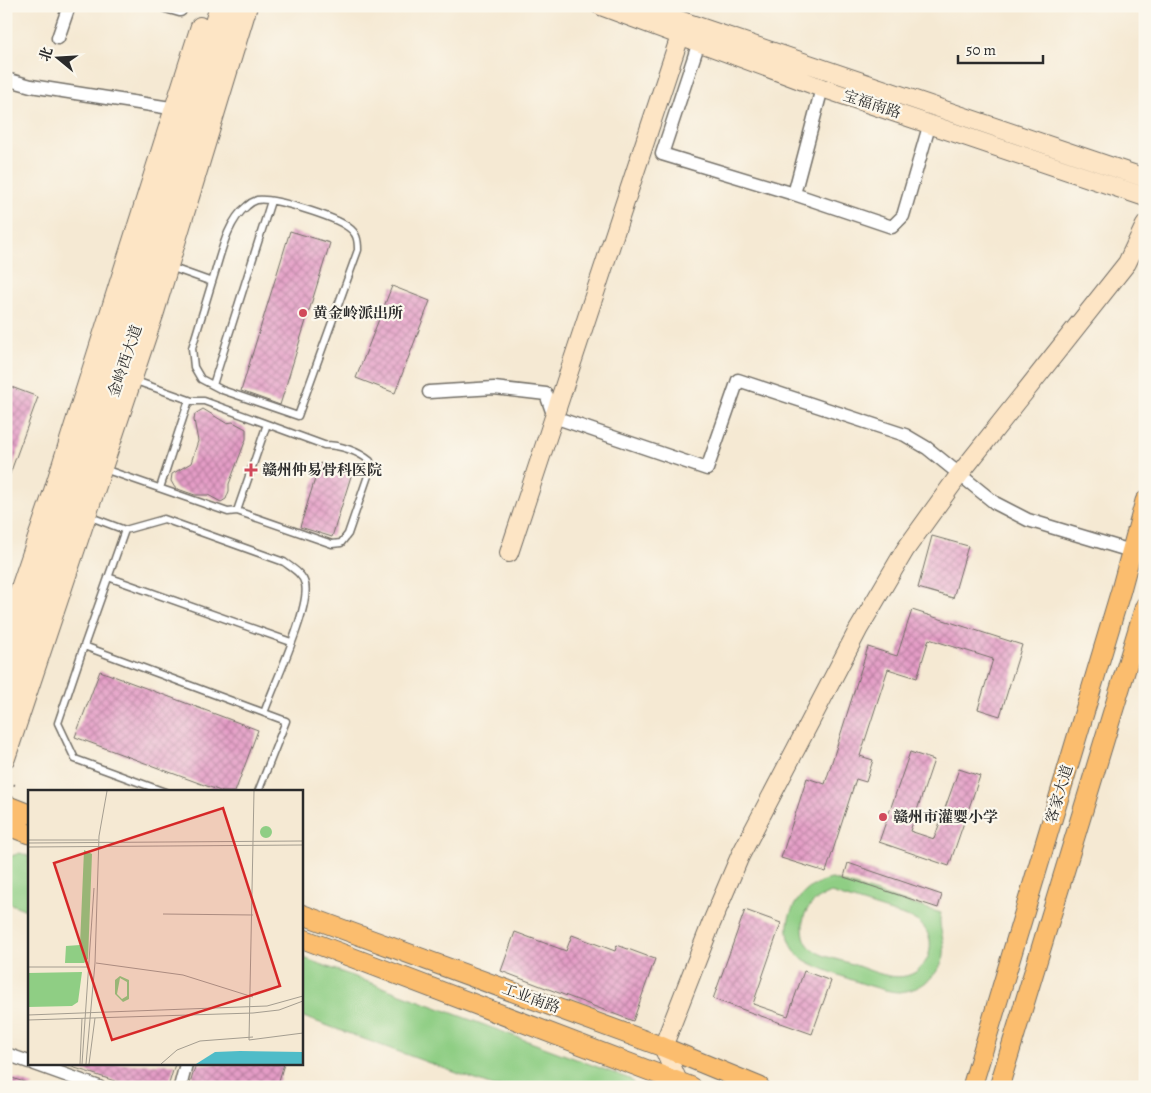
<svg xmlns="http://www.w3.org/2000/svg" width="1151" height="1093" font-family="Alegreya,'Noto Serif SC',serif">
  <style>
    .park { fill: #8fce84; stroke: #5d7c58; fill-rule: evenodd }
    .building { fill: url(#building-cross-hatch) }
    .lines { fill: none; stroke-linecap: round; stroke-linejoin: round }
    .lane-casing { stroke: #726e66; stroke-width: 9 }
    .street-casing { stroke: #726e66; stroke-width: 15 }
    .secondary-casing { stroke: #726e66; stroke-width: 20 }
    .primary-casing { stroke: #726e66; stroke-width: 21 }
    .path { stroke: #726e66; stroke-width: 2; stroke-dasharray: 4 4; stroke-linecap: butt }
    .lane { stroke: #fff; stroke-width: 6 }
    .street { stroke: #fff; stroke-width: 12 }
    .secondary { stroke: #fde5c5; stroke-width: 18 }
    .primary { stroke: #fbbd6e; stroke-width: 19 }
    .poi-dot { fill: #d1495b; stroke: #fbf7ec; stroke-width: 2 }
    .labels { text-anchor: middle; stroke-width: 4.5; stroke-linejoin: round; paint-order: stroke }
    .street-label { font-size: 15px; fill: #2b2b2b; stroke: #fbf7ec }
    .poi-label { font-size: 15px; font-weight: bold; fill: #2b2b2b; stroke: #fbf7ec; text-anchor: start }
    .inset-road { fill: none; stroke: #a49d90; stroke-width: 1 }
    .view { fill: #d62828; fill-opacity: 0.15; stroke: #d62828; stroke-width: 2.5 }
    .inset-edge { fill: none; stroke: #2b2b2b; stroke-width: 2.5 }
  </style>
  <defs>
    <pattern id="building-cross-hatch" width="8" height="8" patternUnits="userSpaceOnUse" patternTransform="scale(1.25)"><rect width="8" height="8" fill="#e49cc6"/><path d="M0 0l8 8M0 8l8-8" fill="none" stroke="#b97fa1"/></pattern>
  </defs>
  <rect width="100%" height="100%" fill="#fbf7ec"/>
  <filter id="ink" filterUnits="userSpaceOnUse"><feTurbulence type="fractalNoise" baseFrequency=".02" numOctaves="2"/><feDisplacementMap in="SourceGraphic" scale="10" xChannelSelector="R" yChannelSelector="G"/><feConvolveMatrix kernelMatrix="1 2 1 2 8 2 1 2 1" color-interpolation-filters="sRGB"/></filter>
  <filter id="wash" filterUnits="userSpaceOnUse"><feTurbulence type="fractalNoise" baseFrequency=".0096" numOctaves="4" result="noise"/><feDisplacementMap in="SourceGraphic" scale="20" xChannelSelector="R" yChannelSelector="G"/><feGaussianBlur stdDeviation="1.12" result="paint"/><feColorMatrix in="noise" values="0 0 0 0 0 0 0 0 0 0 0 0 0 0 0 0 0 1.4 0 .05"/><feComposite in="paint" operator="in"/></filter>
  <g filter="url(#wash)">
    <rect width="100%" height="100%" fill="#f5e9d3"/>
    <path class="park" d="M20,853L29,856V911L6,902V858Z
      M832,879L941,913C936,931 952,948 939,968C930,982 916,991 899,992C884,993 808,966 799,956C772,927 798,884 832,879ZM831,893L910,918C921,922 927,929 930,940C931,949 929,958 923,965C904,989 872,970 849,963C837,959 818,956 810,947C804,941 803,933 803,925C803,908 816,898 831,893Z
      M301,957L630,1079L636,1087H495L301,1016Z"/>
    <g id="blocks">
      <path class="building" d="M290,231L330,243L280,405L241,391Z
        M392,286L430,301L395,393L356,378Z
        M6,385L38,397L7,482H6Z
        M203,409L226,423L233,422L246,429V439L229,484V491L226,499L221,502L208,495H195L175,488L171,481L172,474L191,463L198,441L194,420L195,414Z
        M320,463L352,473L332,537L300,527Z
        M932,536L968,546L953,598L918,588Z
        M912,610L1022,645L1000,716L978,709L993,659L929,639L917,678L888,669L860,756L873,760L866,782L856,779L826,872L781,858L807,778L825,784L868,647L897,656Z
        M100,671L258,730L235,792H223L75,737Z
        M910,752L934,760L910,831L934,839L959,769L980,776L949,866L879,842Z
        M848,863L942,895L938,908L844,877Z
        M745,910L781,923L753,1004L788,1016L804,971L831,981L812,1034L713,999Z
        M515,932L566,951L572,935L615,951L617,945L655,959L633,1021L501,971Z
        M69,1064H175L168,1087H133L69,1066Z
        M196,1064H284L277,1087H189Z
        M6,1076L33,1085V1087H6Z"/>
    </g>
  </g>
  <g filter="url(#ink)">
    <use href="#blocks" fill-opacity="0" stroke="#726e66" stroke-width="1"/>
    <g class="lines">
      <g class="lane-casing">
        <path id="lane" d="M170,267L212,282L192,348L194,367L201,379L222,390L298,416L358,250C358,240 357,233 348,227C335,217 273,197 257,200C254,201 249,204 247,206C226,222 220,258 212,282
          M213,385L271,201
          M104,469L228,512L237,511L332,544L341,543L348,534L371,467L370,461C358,451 340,445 324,445L204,401H192L133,380
          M160,488L189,400
          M237,511L267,424
          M88,516L125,530L84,646L286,721L258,792
          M125,530L164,519L284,562C292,568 303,574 305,584C311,607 273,687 264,713
          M108,577L291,642
          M84,646L58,723L75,759L165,792"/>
      </g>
      <g class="street-casing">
        <path id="street" d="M166,6L180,10
          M58,38L69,6
          M699,42L662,154L794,194L892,227L903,216L930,123
          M6,79L31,86L183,110
          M794,194L822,88
          M429,392L494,388L546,394L554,417L707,469L738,380L905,435L927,448L995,503L1028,520L1131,551
          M6,1054L29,1062
          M35,1064L99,1087
          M180,1087L186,1064"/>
      </g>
      <g class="secondary-casing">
        <path id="secondary" d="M601,6L822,88L1145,197
          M638,6L1145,178
          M509,553L684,24
          M6,629L53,491L200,26
          M6,672L127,314L219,6
          M6,711L140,317L232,6
          M6,758L155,312L248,6
          M676,1087L678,1081L663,1047L711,924L740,856L858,630L905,550L959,475L1127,263L1145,225"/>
      </g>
      <g class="primary-casing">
        <path id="primary" d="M6,805L29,814
          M6,825L29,834
          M301,914L663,1047L760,1087
          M301,938L692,1087
          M972,1087L1121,590L1145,501
          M999,1087L1145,606"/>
      </g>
      <path class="path" d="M6,782L15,785"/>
      <use href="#lane" class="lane"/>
      <use href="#street" class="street"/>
      <use href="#secondary" class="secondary"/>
      <use href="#primary" class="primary"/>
    </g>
  </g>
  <g class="poi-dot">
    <circle cx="303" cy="313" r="5"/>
    <path d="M248.5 462.5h5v5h5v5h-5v5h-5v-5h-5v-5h5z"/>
    <circle cx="883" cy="817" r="5"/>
  </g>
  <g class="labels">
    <g class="street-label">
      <text transform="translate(872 104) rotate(18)" y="5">宝福南路</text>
      <text transform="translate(125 361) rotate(-71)" y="5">金岭西大道</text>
      <text transform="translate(1059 794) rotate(-73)" y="5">客家大道</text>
      <text transform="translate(531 998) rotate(20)" y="5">工业南路</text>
    </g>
    <g class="poi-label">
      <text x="313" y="318">黄金岭派出所</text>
      <text x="262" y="475">赣州仲易骨科医院</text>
      <text x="893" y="822">赣州市灌婴小学</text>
    </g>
  </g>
  <g transform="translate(28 790)">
    <rect width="275" height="275" fill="#f5e9d3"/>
    <path d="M232 42a6 6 0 1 1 12 0a6 6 0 1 1-12 0ZM54,182L50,212L44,216L0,217V183Z" fill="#8fce84"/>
    <path d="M56,60L64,64L60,169L56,173H37L38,156L52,155ZM92,186L101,190V209L95,212L87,204V190ZM92,188L99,192V206L94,209L89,204Z" fill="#8fce84" fill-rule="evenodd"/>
    <path d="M212,261L275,262V274H168L187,262Z" fill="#4fbcc8"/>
    <path class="inset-road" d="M226,1L221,250L275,243M0,50H70M0,53L275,51M0,57L275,55M135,124L225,125M68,173L155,185L225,207M0,177H60M0,225L239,216L275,206M0,230L225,223L251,220L275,211M52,274L54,228M54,274L66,98M58,274L67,173L71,46L79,1M61,274L67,228M133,274L149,260L172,251L225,247"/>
    <path class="view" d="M195,18L252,196L84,250L26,73Z"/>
    <rect width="275" height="275" class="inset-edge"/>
  </g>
  <rect width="1151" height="1093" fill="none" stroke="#fbf7ec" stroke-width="25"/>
  <g transform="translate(58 58) rotate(288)" stroke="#fbf7ec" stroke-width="4" paint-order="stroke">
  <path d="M0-4L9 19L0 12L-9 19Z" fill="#2b2b2b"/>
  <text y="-8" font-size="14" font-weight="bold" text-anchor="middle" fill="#2b2b2b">北</text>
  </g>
  <path d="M958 55v8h85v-8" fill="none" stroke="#2b2b2b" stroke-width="2.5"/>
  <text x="966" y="55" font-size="15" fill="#2b2b2b" stroke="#fbf7ec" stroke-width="4" paint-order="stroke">50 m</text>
</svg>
